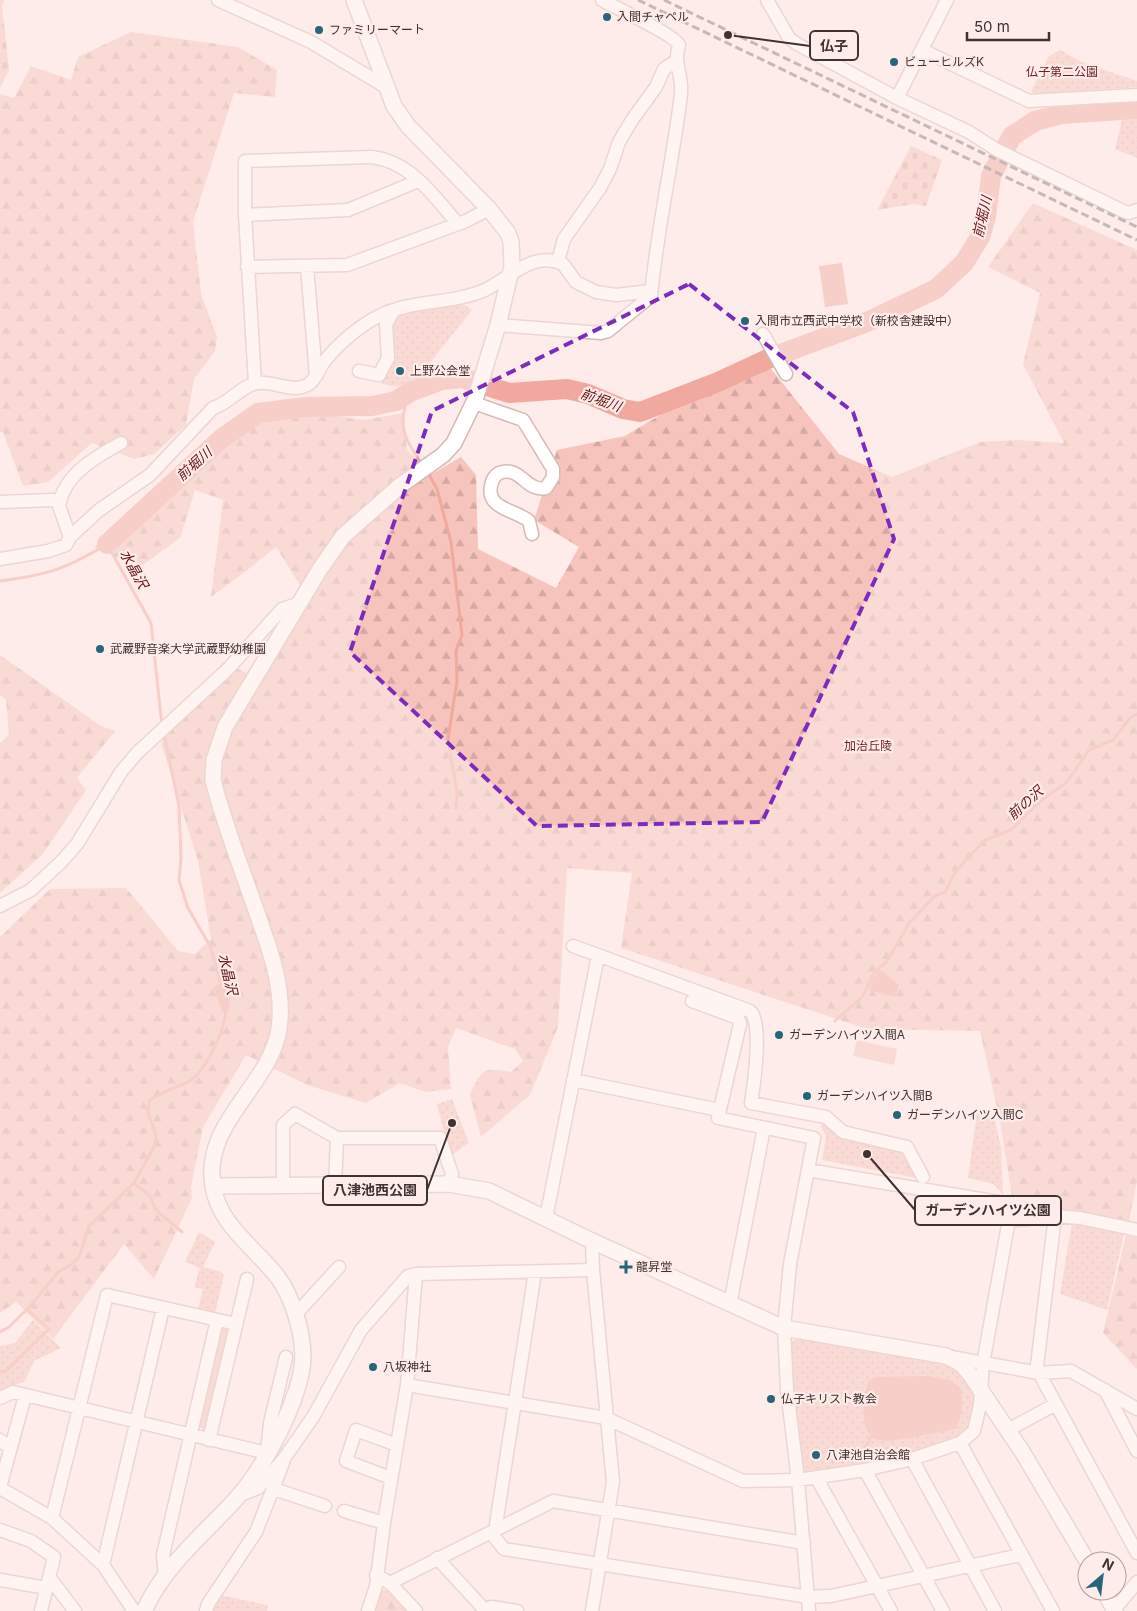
<svg xmlns="http://www.w3.org/2000/svg" width="1137" height="1611" font-family="Inter,'Noto Sans JP',sans-serif">
  <style>
    .grass { fill: #f7c4bd }
    .forest { fill: url(#forest-firs) }
    .cemetery { fill: url(#cemetery-stones) }
    .park { fill: url(#park-dots) }
    .water { fill: #f1a99f }
    .lines { fill: none; stroke-linecap: round; stroke-linejoin: round }
    .stream { stroke: #f1a99f; stroke-width: 3 }
    .river { stroke: #f1a99f; stroke-width: 20 }
    .minor-casing { stroke: #d6bab6; stroke-width: 15 }
    .tertiary-casing { stroke: #d6bab6; stroke-width: 18 }
    .minor { stroke: #fff; stroke-width: 12 }
    .tertiary { stroke: #fff; stroke-width: 15 }
    .rail { stroke: #867877; stroke-width: 3; stroke-dasharray: 8 4; stroke-linecap: butt }
    .marked { fill: none; stroke: #7b2cbf; stroke-width: 4; stroke-dasharray: 10 6; stroke-linejoin: round }
    .poi-dot { fill: #26657a; stroke: #fdece9; stroke-width: 2 }
    .labels { text-anchor: middle; stroke-width: 4.5; stroke-linejoin: round; paint-order: stroke }
    .poi-label { font-size: 12px; fill: #3f3332; stroke: #fdece9; text-anchor: start }
    .park-label { font-size: 12px; fill: #711e1a; stroke: #fdece9 }
    .water-label { font-size: 14px; font-style: italic; fill: #681512; stroke: #fdece9 }
    .leader { fill: none; stroke: #3f3332; stroke-width: 2 }
    .callout-dot { fill: #3f3332; stroke: #fdece9; stroke-width: 2 }
    .callout { fill: #fdece9; stroke: #3f3332; stroke-width: 2 }
    .callout-label { font-size: 14px; text-anchor: middle; font-weight: bold; fill: #3f3332 }
  </style>
  <defs>
    <pattern id="forest-firs" width="22" height="20" patternUnits="userSpaceOnUse" patternTransform="scale(1.25)"><rect width="22" height="20" fill="#f7c4bd"/><path d="M5 1l3.5 6h-7zM16 11l3.5 6h-7z" fill="#d5a9a3"/></pattern>
    <pattern id="cemetery-stones" width="16" height="16" patternUnits="userSpaceOnUse" patternTransform="scale(1.25)"><rect width="16" height="16" fill="#f7c4bd"/><path d="M2 7V4a2 2 0 0 1 4 0v3zM10 15v-3a2 2 0 0 1 4 0v3z" fill="#d5a9a3"/></pattern>
    <pattern id="park-dots" width="8" height="8" patternUnits="userSpaceOnUse" patternTransform="scale(1.25)"><rect width="8" height="8" fill="#f7c4bd"/><path d="M2 2h.1M6 6h.1" fill="none" stroke="#d5a9a3" stroke-width="1.8" stroke-linecap="round"/></pattern>
  </defs>
  <rect width="100%" height="100%" fill="#fdece9"/>
  <path class="grass" d="M857,1040L897,1049L894,1065L853,1056Z
    M222,1326L230,1328L205,1430H203L199,1427Z"/>
  <path class="forest" d="M131,32L238,47L277,70L275,97L234,93L193,222L201,294L217,337L215,351L194,379L186,425L154,454L134,459L92,443L48,482L23,486L3,432H0V94L14,98L31,66L71,80L78,57Z
    M1033,203L1137,250V1181L1129,1221L1013,1204L1001,1126L980,1031L867,1029L621,948L632,873L567,868L558,1027L530,1095L481,1137L470,1095C482,1069 482,1067 511,1072L523,1061L515,1049L456,1028L448,1048L451,1089L425,1092L400,1083L366,1103L307,1085L246,1055L203,1127L191,1187L192,1198L154,1279L124,1244L53,1339L16,1302L0,1313V937L50,889L126,888L178,951L195,954L211,939L198,861L161,743L223,662L247,673L303,590L276,547L241,575L211,597L223,500L195,490L180,538L140,567L94,547L218,434L292,409L363,420L404,413L407,450L432,474L461,457L476,475L478,549L556,588L579,547L534,520L557,450L625,436L760,355L839,454L892,477L980,442L1017,440L1064,443L1023,364L1040,293L988,267Z
    M0,655L101,726L115,731L77,778L86,790L43,854L0,893V743L9,735L6,699L0,695Z
    M1126,1235L1137,1238V1369L1103,1333Z
    M388,1589L409,1611H373L380,1591Z"/>
  <path class="cemetery" d="M0,0H4L2,6L9,70L0,88Z
    M911,146L942,160L926,206L914,204L877,210Z"/>
  <path class="park" d="M1060,50L1084,63L1137,81V87L1036,94L1031,91L1049,56Z
    M1137,119V158L1115,149L1122,120Z
    M463,304L472,310L410,388L382,384L391,355L389,330L395,316L419,309Z
    M452,1099L469,1143L450,1156L437,1104Z
    M977,1113L995,1121L1001,1147L1003,1194L993,1184L968,1178Z
    M821,1122L907,1147L921,1179L822,1160L826,1136L821,1127Z
    M1072,1222L1124,1234L1107,1310L1060,1294Z
    M199,1232L215,1242L203,1267L219,1271L224,1275L215,1313L198,1309L203,1289L194,1287L200,1268L185,1262Z
    M33,1320L61,1348L34,1361L25,1381L0,1392V1346L15,1343Z
    M798,1335L943,1361L956,1368L976,1395L971,1426L963,1436L889,1461L807,1473L803,1471L789,1346Z
    M219,1595L268,1605L267,1611H211Z"/>
  <path class="water" d="M842,263L848,304L825,307L819,266Z
    M880,970L899,985L895,997L869,990L872,979Z
    M230,977V1001L226,1013L222,1012L214,987Z
    M929,1376L952,1381L961,1389C963,1401 963,1420 954,1429C939,1432 890,1444 878,1440C857,1433 863,1396 869,1380L876,1377Z"/>
  <g class="lines">
    <path class="stream" d="M410,392C397,424 402,436 422,464
      M427,471L437,489L451,542L462,635L456,651L457,681L448,739L457,792L456,808
      M0,581C46,575 67,569 107,544L151,623L162,726
      M164,734L179,806L181,858L179,880L188,908L210,946L222,987
      M835,1021L863,996L873,974L887,961L910,922L935,896L945,892L956,871L985,840L1011,830L1038,803L1067,782L1089,750L1113,740L1130,718L1137,714
      M134,1183L150,1196L156,1210L182,1232
      M0,1332L9,1327L31,1305L58,1272L72,1264L79,1257L89,1226L134,1183L154,1147L156,1135L148,1112L149,1101C161,1091 174,1089 188,1082C205,1073 225,1030 226,1010
      M0,1372L6,1371L49,1329L27,1309
      M858,1459L872,1436"/>
    <path class="river" d="M107,544L221,439L258,413L305,407L372,406L396,401L410,392L442,380L462,378L509,393L567,389L588,394L623,409L640,412L718,382L770,358L867,322L936,289L964,263L980,237L986,217L991,176L1012,136L1035,121L1061,114L1137,109"/>
    <g class="minor-casing">
      <path id="minor" d="M218,0L311,42L386,87
        M767,0L789,38L797,44L897,98L969,132L997,150L1123,211L1129,213L1137,210
        M922,50L1029,101L1137,95
        M897,98L947,0
        M245,215L348,210L418,181
        M558,261L564,239L600,188L610,169L619,142L632,120L656,87L664,69L676,61
        M307,266L316,376
        M247,267L347,265L466,221L489,209
        M498,325L601,333L608,331L651,296C657,228 673,162 681,94C683,76 673,63 679,45C675,35 616,8 602,0
        M763,334L786,374
        M359,371L379,375L388,358L386,324L394,310
        M255,383L245,215V161L372,157C411,162 433,195 458,224
        M474,403L523,420L553,469V477L546,488C525,492 521,465 499,473C494,476 492,480 491,486C486,509 516,510 529,521L532,534
        M0,502L52,500L60,502
        M70,537L59,506C64,474 96,457 121,443
        M0,559L48,551L66,545L70,537L98,511L150,475L213,408C230,403 243,384 258,383C275,381 294,394 309,384C316,379 319,369 324,362C338,344 359,326 379,316C412,299 450,305 485,290C510,278 533,250 563,264L576,282L596,292L616,295L651,291
        M0,906L31,890L61,862L77,844L121,772L137,753L228,669L282,609L300,603
        M573,946L750,1011C763,1021 754,1086 751,1103L826,1117L843,1132L907,1147L923,1177
        M692,1001L738,1018L740,1024L718,1118L814,1138L790,1264L784,1328L787,1390L798,1480L809,1611
        M573,1080L719,1110
        M337,1138H440L452,1174L449,1184
        M283,1185V1125L295,1114L337,1138L335,1186
        M1055,1216L1037,1366L1039,1373L1137,1553
        M546,1218L598,956
        M1009,1221L1055,1216L1080,1218L1137,1230
        M730,1304L764,1128
        M296,1314L339,1267
        M951,1357L1039,1373L1071,1371L1137,1409
        M407,1385L606,1418L743,1481L798,1480L865,1470L912,1459L960,1443L974,1431L980,1405L983,1364L1010,1214L1004,1203L808,1170
        M1105,1390L1137,1451
        M0,1398L13,1392L267,1453L270,1423L286,1357
        M1008,1430L1056,1404
        M0,1440L10,1448
        M209,1440L247,1279
        M960,1443L1053,1611
        M912,1459L995,1611
        M865,1470L943,1611
        M816,1477L891,1611
        M391,1478L346,1461L356,1430L397,1445
        M0,1487L25,1396
        M0,1488L52,1518L103,1565L134,1611
        M274,1489L325,1506
        M238,1496L258,1488L283,1460L313,1417L361,1330L408,1276L416,1274L593,1270
        M344,1511L384,1523
        M52,1518L107,1295L236,1324
        M0,1530L31,1541L54,1557L41,1611
        M495,1531L535,1272
        M491,1533L504,1549L809,1597L831,1596L1020,1555
        M437,1558L483,1608
        M103,1565L163,1308
        M376,1575L390,1583L553,1501L804,1543
        M49,1577L75,1611
        M165,1577L163,1555L217,1320
        M0,1580L47,1588
        M390,1583L416,1611
        M206,1611L208,1604L256,1532L283,1463
        M368,1611L376,1586L384,1523L407,1385L416,1274
        M489,1611L491,1607L517,1611
        M592,1611L613,1482L593,1270L592,1241
        M1113,1611L1137,1582"/>
    </g>
    <g class="tertiary-casing">
      <path id="tertiary" d="M213,1186L449,1184L489,1191L592,1241L784,1328L946,1356L961,1364L970,1374L1023,1453L1087,1561
        M1104,1591L1115,1611
        M144,1611C164,1566 204,1534 236,1499C263,1469 292,1414 301,1374C308,1343 293,1292 271,1269C249,1244 218,1221 213,1186C202,1123 270,1086 279,1029C285,987 269,948 256,910C241,867 224,824 213,780L214,760L225,727L320,569L343,536L401,485L443,455L454,443L475,400L498,325L512,266L511,242L508,233L489,209L408,126L394,106L354,0"/>
    </g>
    <use href="#minor" class="minor"/>
    <use href="#tertiary" class="tertiary"/>
    <path class="rail" d="M638,0L1137,240
      M664,0L1137,227"/>
  </g>
  <path d="M0 0H1137V1611H0ZM689,284L853,412L894,539L762,822L537,826L350,652L432,411Z" fill="#fdece9" fill-opacity=".55" fill-rule="evenodd"/>
  <path class="marked" d="M689,284L853,412L894,539L762,822L537,826L350,652L432,411Z"/>
  <g class="poi-dot">
    <circle cx="607" cy="17" r="5"/>
    <circle cx="319" cy="30" r="5"/>
    <circle cx="894" cy="62" r="5"/>
    <circle cx="745" cy="321" r="5"/>
    <circle cx="400" cy="371" r="5"/>
    <circle cx="100" cy="649" r="5"/>
    <circle cx="779" cy="1035" r="5"/>
    <circle cx="807" cy="1096" r="5"/>
    <circle cx="897" cy="1115" r="5"/>
    <path d="M623.5 1259.5h5v5h5v5h-5v5h-5v-5h-5v-5h5z"/>
    <circle cx="373" cy="1367" r="5"/>
    <circle cx="771" cy="1399" r="5"/>
    <circle cx="816" cy="1455" r="5"/>
  </g>
  <g class="labels">
    <g class="poi-label">
      <text x="617" y="21">入間チャペル</text>
      <text x="329" y="34">ファミリーマート</text>
      <text x="904" y="66">ビューヒルズK</text>
      <text x="755" y="325">入間市立西武中学校（新校舎建設中）</text>
      <text x="410" y="375">上野公会堂</text>
      <text x="110" y="653">武蔵野音楽大学武蔵野幼稚園</text>
      <text x="789" y="1039">ガーデンハイツ入間A</text>
      <text x="817" y="1100">ガーデンハイツ入間B</text>
      <text x="907" y="1119">ガーデンハイツ入間C</text>
      <text x="636" y="1271">龍昇堂</text>
      <text x="383" y="1371">八坂神社</text>
      <text x="781" y="1403">仏子キリスト教会</text>
      <text x="826" y="1459">八津池自治会館</text>
    </g>
    <g class="park-label">
      <text x="1062" y="76">仏子第二公園</text>
      <text x="868" y="750">加治丘陵</text>
    </g>
    <g class="water-label">
      <text transform="translate(982 217) rotate(-77)" y="5">前堀川</text>
      <text transform="translate(601 400) rotate(20)" y="5">前堀川</text>
      <text transform="translate(194 464) rotate(-42)" y="5">前堀川</text>
      <text transform="translate(134 569) rotate(61)" y="5">水晶沢</text>
      <text transform="translate(1025 803) rotate(-42)" y="5">前の沢</text>
      <text transform="translate(228 974) rotate(77)" y="5">水晶沢</text>
    </g>
  </g>
  <path class="leader" d="M728 35L810 46M452 1123L427 1190M867 1154L915 1210"/>
  <g class="callout-dot">
    <circle cx="728" cy="35" r="5"/>
    <circle cx="452" cy="1123" r="5"/>
    <circle cx="867" cy="1154" r="5"/>
  </g>
  <g class="callout">
    <rect x="810" y="31" width="48" height="29" rx="5"/>
    <rect x="323" y="1176" width="104" height="29" rx="5"/>
    <rect x="915" y="1196" width="146" height="29" rx="5"/>
  </g>
  <g class="callout-label">
    <text x="834" y="51">仏子</text>
    <text x="375" y="1195">八津池西公園</text>
    <text x="988" y="1215">ガーデンハイツ公園</text>
  </g>
  <g transform="translate(1102 1576) rotate(28)"><circle r="24" fill="#fdece9" stroke="#b1a2a0"/>
  <path d="M0-4L9 19L0 12L-9 19Z" fill="#26657a"/>
  <text y="-8" font-size="14" font-weight="bold" text-anchor="middle" fill="#3f3332">N</text>
  </g>
  <path d="M967 32v8h82v-8" fill="none" stroke="#3f3332" stroke-width="2.5"/>
  <text x="974" y="32" font-size="15" fill="#3f3332" stroke="#fdece9" stroke-width="4" paint-order="stroke">50 m</text>
</svg>
